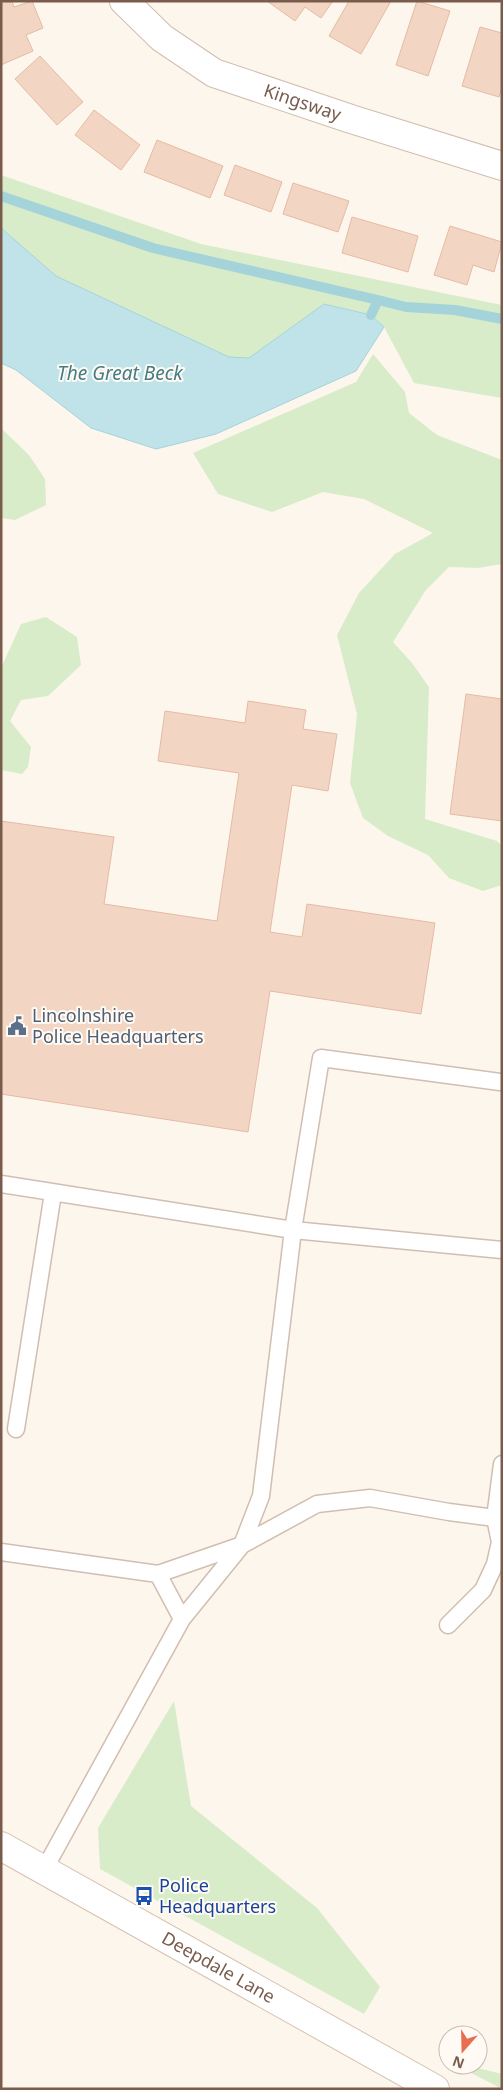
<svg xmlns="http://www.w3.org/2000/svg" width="503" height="2090" font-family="'Noto Sans',sans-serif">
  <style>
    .green { fill: #d8ecc9 }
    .water { fill: #bfe3e8; stroke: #a5d3da }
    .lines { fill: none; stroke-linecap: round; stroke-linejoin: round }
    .stream { stroke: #a5d3da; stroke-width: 10 }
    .building { fill: #f3d5c3; stroke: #e6bba3 }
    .lane-casing { stroke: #d1beb0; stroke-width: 19 }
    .street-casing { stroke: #d1beb0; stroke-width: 30 }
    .secondary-casing { stroke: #d6c0b0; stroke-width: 30 }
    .lane { stroke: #fff; stroke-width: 16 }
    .street { stroke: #fff; stroke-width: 28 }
    .secondary { stroke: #fff; stroke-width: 28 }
    .labels { text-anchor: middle; stroke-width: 4; stroke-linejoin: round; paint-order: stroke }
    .street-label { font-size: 18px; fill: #7a5c4d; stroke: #fffaf3 }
    .service-label { font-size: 18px; fill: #4e5e75; stroke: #fffaf3; text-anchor: start }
    .transit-label { font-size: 18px; fill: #164399; stroke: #fffaf3; text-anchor: start }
    .water-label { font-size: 19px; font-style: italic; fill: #437c86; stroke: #fffaf3 }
  </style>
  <rect width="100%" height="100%" fill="#fdf6ec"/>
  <path class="green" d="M1,175L201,244L502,305V398L414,383L384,327L372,315L325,304L249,358L229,357L56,276L1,228Z
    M373,354L405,392L409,413L437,435L502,460V564L478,568L449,567L426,590L393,642L412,663L429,687L425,819L497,841L502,846V885L483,891L449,878L428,855L388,836L363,818L350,783L357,714L337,635L359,593L395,554L433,533L364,499L323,492L272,512L218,494L193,453L356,382Z
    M1,428L29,455L45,479L46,505L15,520L1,518Z
    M46,617L77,637L81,665L48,696L21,700L10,721L31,747L28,767L22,774L1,770V668L21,624Z
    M174,1701L191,1806L317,1908L380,1987L364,2014L100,1869L98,1828Z
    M456,2065H466L502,2074V2089Z"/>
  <path class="water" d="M1,228L56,276L229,357L249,358L324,304L371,315L384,327L356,371L216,434L156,449L91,428L16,370L1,363Z"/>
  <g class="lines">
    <path class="stream" d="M1,196L153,248L378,300
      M371,315L378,300L406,307L455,310L502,319"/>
  </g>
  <path class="building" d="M1,1H12L14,7L32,1L43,28L26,35L33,51L1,65Z
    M267,1H333L321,18L305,7L295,21Z
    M349,1H391L361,54L329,36Z
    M417,1L450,11L428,76L396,65Z
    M480,27L502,33V88L499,97L462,86Z
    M40,56L83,102L57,125L15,79Z
    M94,110L140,145L121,170L75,135Z
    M157,140L223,166L210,198L144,172Z
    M235,165L282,182L271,212L224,195Z
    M293,183L349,201L338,232L283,214Z
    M352,217L418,236L408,272L342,253Z
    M450,226L502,242L494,272L473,265L467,285L434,275Z
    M466,694L502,699V821L450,814Z
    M248,701L306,710L303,729L337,734L328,791L292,785L270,932L302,937L307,904L435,923L421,1014L270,991L248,1132L1,1094V821L114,837L104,904L217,921L239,773L158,761L165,711L245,723Z"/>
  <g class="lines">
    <g class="lane-casing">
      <path id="lane" d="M1,1184L293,1230L502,1250
        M16,1429L53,1193
        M1,1552L158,1574L242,1545L317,1504L370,1498L449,1512L495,1518L502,1464
        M158,1574L182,1619
        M448,1625L483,1590L495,1564L500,1542L495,1518
        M44,1870L182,1619L242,1545L261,1496L293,1230L321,1058L500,1082"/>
    </g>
    <g class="street-casing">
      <g id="street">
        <path id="s1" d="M124,1L162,38L214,73L351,119L502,166"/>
      </g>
    </g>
    <g class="secondary-casing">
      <g id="secondary">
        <path id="s2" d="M1,1846L435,2089"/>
      </g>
    </g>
    <use href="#lane" class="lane"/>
    <use href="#street" class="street"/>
    <use href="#secondary" class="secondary"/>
  </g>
  <defs>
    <g id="civic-bare" transform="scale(1.5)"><path d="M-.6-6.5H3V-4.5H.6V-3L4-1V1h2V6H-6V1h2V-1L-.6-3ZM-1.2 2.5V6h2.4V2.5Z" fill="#5c6f8a" stroke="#fffaf3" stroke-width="2.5" paint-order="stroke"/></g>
    <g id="bus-bare" transform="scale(1.5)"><path d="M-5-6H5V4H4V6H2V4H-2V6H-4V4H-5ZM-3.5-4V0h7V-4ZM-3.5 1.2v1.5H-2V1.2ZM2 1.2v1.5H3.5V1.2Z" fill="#1a4fb4" stroke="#fffaf3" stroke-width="2.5" paint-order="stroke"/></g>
  </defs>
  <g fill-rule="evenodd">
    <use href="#civic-bare" x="17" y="1026"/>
    <use href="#bus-bare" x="144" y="1896"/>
  </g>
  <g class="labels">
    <g class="street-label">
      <text dy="6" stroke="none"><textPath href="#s1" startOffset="209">Kingsway</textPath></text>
      <text dy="6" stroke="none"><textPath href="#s2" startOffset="249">Deepdale Lane</textPath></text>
    </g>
    <g class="service-label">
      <text x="32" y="1022">Lincolnshire<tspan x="32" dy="21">Police Headquarters</tspan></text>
    </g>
    <g class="transit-label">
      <text x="159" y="1892">Police<tspan x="159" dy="21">Headquarters</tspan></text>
    </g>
    <g class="water-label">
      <text x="120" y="380">The Great Beck</text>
    </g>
  </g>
  <rect width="503" height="2090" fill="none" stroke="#7a5c4d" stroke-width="5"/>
  <g transform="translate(463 2050) rotate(200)"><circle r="24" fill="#fffaf3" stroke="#cabbb1"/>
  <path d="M0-4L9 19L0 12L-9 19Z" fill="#e76f51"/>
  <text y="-8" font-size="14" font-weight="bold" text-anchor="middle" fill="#7a5c4d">N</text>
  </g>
</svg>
